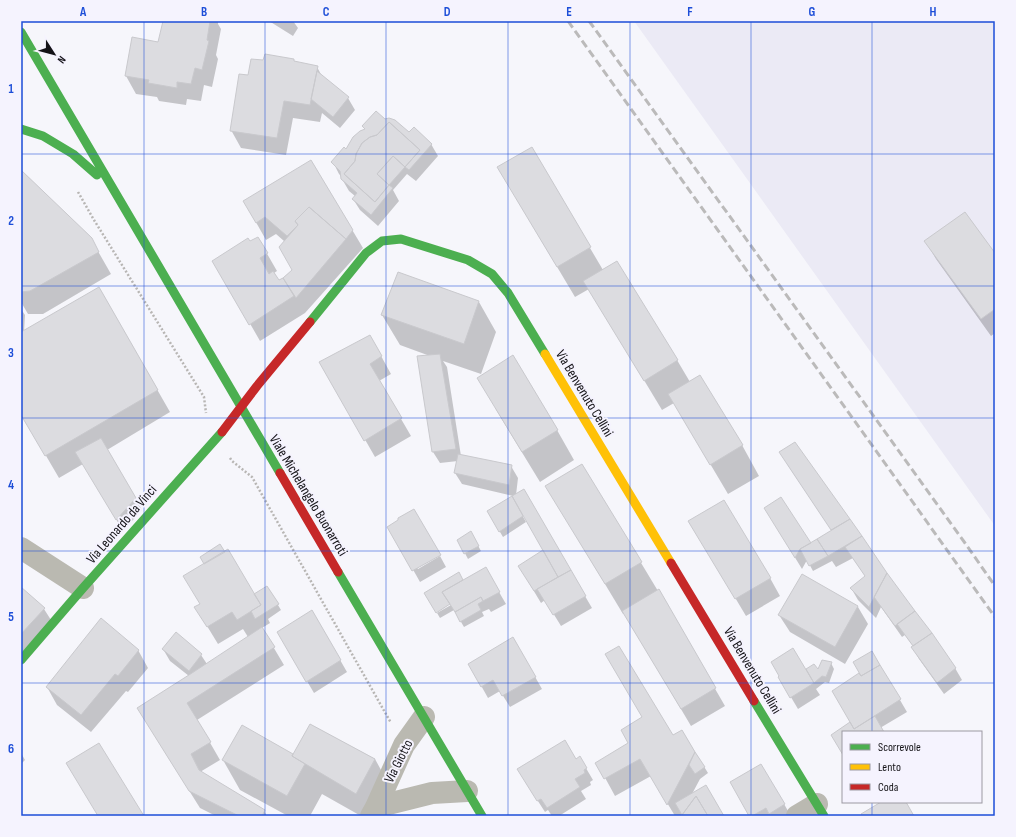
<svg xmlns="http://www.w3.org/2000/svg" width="1016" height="837" font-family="'Sofia Sans Condensed',sans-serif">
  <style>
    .built { fill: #ebeaf5 }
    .shadow { fill: #0003 }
    .building { fill: #dcdce0; stroke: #c9c9cd }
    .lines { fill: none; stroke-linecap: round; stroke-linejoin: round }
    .path { stroke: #b8b6b4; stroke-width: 2.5; stroke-dasharray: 2 2; stroke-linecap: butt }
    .street { stroke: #bab9b1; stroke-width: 22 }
    .fast { stroke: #4caf50; stroke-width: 9 }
    .slow { stroke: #ffc107; stroke-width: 9 }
    .jam { stroke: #c62828; stroke-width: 9 }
    .rail { stroke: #bbbaba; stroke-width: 3; stroke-dasharray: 8 4; stroke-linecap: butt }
    .grid { fill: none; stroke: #1d4ed8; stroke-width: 1; stroke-opacity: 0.55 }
    .labels { text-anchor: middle; stroke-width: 4; stroke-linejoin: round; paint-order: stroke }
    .street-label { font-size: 14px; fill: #141317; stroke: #f5f3fe }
    .neatline { fill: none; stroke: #1d4ed8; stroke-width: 1.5 }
    .grid-label { font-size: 13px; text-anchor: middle; font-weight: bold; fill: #1d4ed8 }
  </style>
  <rect width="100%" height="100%" fill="#f6f6fb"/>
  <path class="built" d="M634,21H995V526Z"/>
  <path class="shadow" d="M164,21H218V24L221,29L216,55L218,59L212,87L204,85L201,101L187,99L186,105L159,101L157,97L136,94L126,76L133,39L159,44Z
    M269,21H293L298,28L293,36Z
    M293,60L295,62L317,67L323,78L348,98L355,110L340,128L322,113L320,122L293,118L286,155L241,148L231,130L249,76Z
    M385,120L431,144L438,156L416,181L407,174L393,190L399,201L378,226L360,210L353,199L355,196L349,191L342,179V177L339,174L333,162Z
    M531,148L603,270L677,360L690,382L742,445L759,476L728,494L674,403L662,410L589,289L575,297L516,198Z
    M311,161L363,248L305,313L260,341L214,261L258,238L277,271L274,273L278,281L283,278L293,270L284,241L276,234L266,240L244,201Z
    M21,172L91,239L111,274L43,314H28L21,302Z
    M926,242L995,255V333L991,336L936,259Z
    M99,288L170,412L107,450L142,510L123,531L83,464L59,478L21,413V309L25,315L24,332Z
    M479,302L496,332L481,374L443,361L447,367L461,456L511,466L518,478L516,495L523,490L592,608L561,626L545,600L541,603L526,578L544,551L516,501H514L526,522L503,537L488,512L513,496L462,484L455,473L458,461L440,463L433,452L430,356L400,345L382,315Z
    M370,336L391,374L379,381L411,436L375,457L321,363Z
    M495,408L557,430L574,460L540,482Z
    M795,443L849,520L886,573L955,668L962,680L944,694L919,659L913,648L914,647L905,635L902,637L881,607L876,618L858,600L851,588L866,577L853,558L836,567L832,561L813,571L807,560L802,569L772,520L810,544L832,531L787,464Z
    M582,465L658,591V590L725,706L691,726L624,613L623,614L564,516Z
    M389,527L418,569L440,556L446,567L420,582Z
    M471,533L481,551L468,559L458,540Z
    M700,539L770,578L780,596L746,616Z
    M459,574L463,581L492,580L506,604L491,612L489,609L482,612L484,616L464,627L454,610L440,618L437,613L451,605L450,603L425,593Z
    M803,575L858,607L868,624L845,664L790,632L779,615Z
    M267,587L281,610L268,619L270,623L262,628L284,665L197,720L220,760L200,772L264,811L267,816H216L200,808L148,725L189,676L170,661L163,649L176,633L201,655L207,664L248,637L243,629L218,644L196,608L258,603Z
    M21,588L44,609L51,620L21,653Z
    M312,611L347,672L314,693L278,632Z
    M513,638L542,689L510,707L500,691L488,698L469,664Z
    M138,650L148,668L128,692L126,691L91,732L57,705L47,687Z
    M872,652L907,712L880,728L883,732H843V754L832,735L851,722Z
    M831,663L834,669L829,683L825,682L816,689L820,695L798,709L779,677L805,670L814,665L818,671Z
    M311,725L375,759L392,790L361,816L322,794L310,816H288L240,790L223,760L242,726L293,755Z
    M682,731L708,773L700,779L692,794L723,816H684L682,813L680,816H675L651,776L615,796L597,763L673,737Z
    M21,753L25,760L21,764Z
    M580,758L593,780L590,782L591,785L581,791L586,799L559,816H552L548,810L545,812L525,781L576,760Z
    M731,783L784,804L791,816H751Z"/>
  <path class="building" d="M163,21H210L207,40L209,41L202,70L195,68L191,84L177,82V88L148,83L149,80L125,76L132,37L158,42Z
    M265,54L294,59V61L318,66L310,105L284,101L277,138L230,131L239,74L248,75L251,59L263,60Z
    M317,71L349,97L333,117L311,99Z
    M376,111L385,119L389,118L395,120L409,132L414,127L432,144L409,170L405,167L420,150L389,122L377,135L370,137L362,143L356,154L355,161L344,174L375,202L389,185L393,188L371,215L352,199L357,193L341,179L340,171L331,162L344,147L346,149L353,137L360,131L365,129L362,126Z
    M389,122L420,150L405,167L393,156L377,174L389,185L375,202L344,174L355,161L356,154L362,143L370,137L377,135Z
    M532,147L591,247L557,267L497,167Z
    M393,156L405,167L389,185L377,174Z
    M311,160L353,230L346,239L309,207L295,221L298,225L287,236L265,217L256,223L243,201Z
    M21,170L92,238L99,252L30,291L21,292Z
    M309,207L346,239L296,298L283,278L292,270L279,247L298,225L295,221Z
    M965,212L995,253V309L981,319L924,241Z
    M258,237L268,253L260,258L269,274L273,271L279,280L283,278L294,296L249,325L212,261L248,238L250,241Z
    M617,261L678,360L644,381L583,281Z
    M398,272L479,301L464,344L381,315Z
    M99,287L158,390L45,456L21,415V332Z
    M370,335L382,356L370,364L402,418L364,441L319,362Z
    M440,354L456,449L432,452L417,356Z
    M513,355L558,430L522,452L477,378Z
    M700,375L743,445L710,465L668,394Z
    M101,438L136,498L116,520L75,452Z
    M795,442L850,519L831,530L779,452Z
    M458,454L512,465L509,485L454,473Z
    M582,464L642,562L605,584L545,486Z
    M524,489L571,570L558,577L512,496Z
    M512,496L523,516L499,532L487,511Z
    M781,497L811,543L800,549L795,558L764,508Z
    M724,500L771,578L735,599L688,521Z
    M414,509L441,555L412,571L387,527L398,520V518Z
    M850,519L862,536L828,556L817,539Z
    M471,531L479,546L464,554L457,540Z
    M862,536L887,573L869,607L850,588L865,576L845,547Z
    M817,539L828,556L809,566L800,549Z
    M220,544L225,552L204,564L200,557Z
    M228,549L261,605L237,620L232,612L207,627L194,607L200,604L183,576Z
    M543,550L558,577L534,591L518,566Z
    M486,567L500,592L483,601L481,597L455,612L442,592Z
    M571,570L586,596L553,615L537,589Z
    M459,572L463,580L442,592L450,604L436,613L424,593Z
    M887,573L915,611L895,626L874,597Z
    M802,574L858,606L835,647L778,615Z
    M267,586L279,604L255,619L251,611L261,605L254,594Z
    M21,587L45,608L21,634Z
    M659,589L716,688L681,709L622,611Z
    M481,597L483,601L478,604L481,610L460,622L455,612Z
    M312,610L341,660L306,682L277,632Z
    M915,611L932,633L913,646L897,624Z
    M101,618L139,650L118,676L115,674L81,715L46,687Z
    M262,627L275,647L187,703L211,742L191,754L199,770L265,810L262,816H239L189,791L137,708L192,673Z
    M176,632L202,654L189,671L162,649Z
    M932,633L956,668L937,683L911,647Z
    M513,637L536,677L502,696L493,680L481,687L468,664Z
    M619,646L673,735L682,730L695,752L667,805L640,759L604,779L595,763L628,743L621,730L642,717L605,654Z
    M793,648L814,683L790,698L778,677L779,676L771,662Z
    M872,651L880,665L861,676L853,662Z
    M822,660L832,662L826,677L822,676L814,683L806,669L814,664L818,669Z
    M880,665L901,699L854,729L832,691L859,673L861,676Z
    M875,716L884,732H843V755L831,735L850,722L854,729Z
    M310,724L375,759L356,794L292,756Z
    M242,725L293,754L292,756L305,764L287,796L222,760Z
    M565,740L576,759L580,756L587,768L584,770L585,773L575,779L580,787L547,808L541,799L537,801L517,769Z
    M99,743L144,816H98L66,763Z
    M695,752L705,767L695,774L689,765Z
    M761,764L785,804L769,814L766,808L752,816H749L730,782Z
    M706,785L724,816H708L696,796L682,815L675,803Z
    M696,796L708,816H683L682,815Z
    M881,802H906L914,816H862L861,814Z"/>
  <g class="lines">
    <path class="path" d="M78,192L94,220L204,397L206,413
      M230,458L232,461L252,477L391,723"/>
    <path class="street" d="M21,548L83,588
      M376,807L432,793L467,791
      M371,816L376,807L404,745L424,717
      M797,816L817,804"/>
    <path class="fast" d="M21,32L280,473
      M21,129L43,136L73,154L97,175
      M310,322L366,253L382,241L401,239L468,260L492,274L508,293L545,354
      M338,572L482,816
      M21,660L83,588L222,432
      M754,701L824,816"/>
    <path class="slow" d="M545,354L671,563"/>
    <path class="jam" d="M222,432L257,386L310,322
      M280,473L338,572
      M671,563L754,701"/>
    <path class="rail" d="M568,21L995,617
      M589,21L965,543L995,586"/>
  </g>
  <path class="grid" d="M144,21V816M265,21V816M386,21V816M508,21V816M630,21V816M751,21V816M872,21V732M21,154H995M21,286H995M21,418H995M21,551H995M21,683H995M872,802V816"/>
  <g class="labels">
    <g class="street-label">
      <text transform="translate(585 393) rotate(59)" y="5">Via Benvenuto Cellini</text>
      <text transform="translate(309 495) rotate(59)" y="5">Viale Michelangelo Buonarroti</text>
      <text transform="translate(121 524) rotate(-49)" y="5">Via Leonardo da Vinci</text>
      <text transform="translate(753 670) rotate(59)" y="5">Via Benvenuto Cellini</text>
      <text transform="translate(398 761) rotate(-63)" y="5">Via Giotto</text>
    </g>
  </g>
  <rect width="1016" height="837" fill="none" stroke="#f5f3fe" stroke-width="44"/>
  <rect x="842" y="731" width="140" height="72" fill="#f5f3fe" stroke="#9b99a2"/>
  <rect x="850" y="744" width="20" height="6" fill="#4caf50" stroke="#9b99a2"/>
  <text x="878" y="751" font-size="12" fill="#141317">Scorrevole</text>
  <rect x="850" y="764" width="20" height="6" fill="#ffc107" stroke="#9b99a2"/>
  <text x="878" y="771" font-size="12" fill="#141317">Lento</text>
  <rect x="850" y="784" width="20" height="6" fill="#c62828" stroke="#9b99a2"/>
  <text x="878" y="791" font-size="12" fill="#141317">Coda</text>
  <g transform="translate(54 54) rotate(126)" stroke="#f5f3fe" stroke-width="3" paint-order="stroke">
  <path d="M0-3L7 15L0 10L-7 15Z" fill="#141317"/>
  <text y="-6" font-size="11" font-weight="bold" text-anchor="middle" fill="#141317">N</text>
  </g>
  <rect x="22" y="22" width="972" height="793" class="neatline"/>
  <g class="grid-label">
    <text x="83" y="16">A</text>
    <text x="204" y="16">B</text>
    <text x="326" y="16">C</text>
    <text x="447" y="16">D</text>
    <text x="569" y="16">E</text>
    <text x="690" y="16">F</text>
    <text x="812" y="16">G</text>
    <text x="933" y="16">H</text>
    <text x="11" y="93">1</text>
    <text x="11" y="225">2</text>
    <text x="11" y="357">3</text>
    <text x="11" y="489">4</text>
    <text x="11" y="621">5</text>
    <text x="11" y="753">6</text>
  </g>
</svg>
